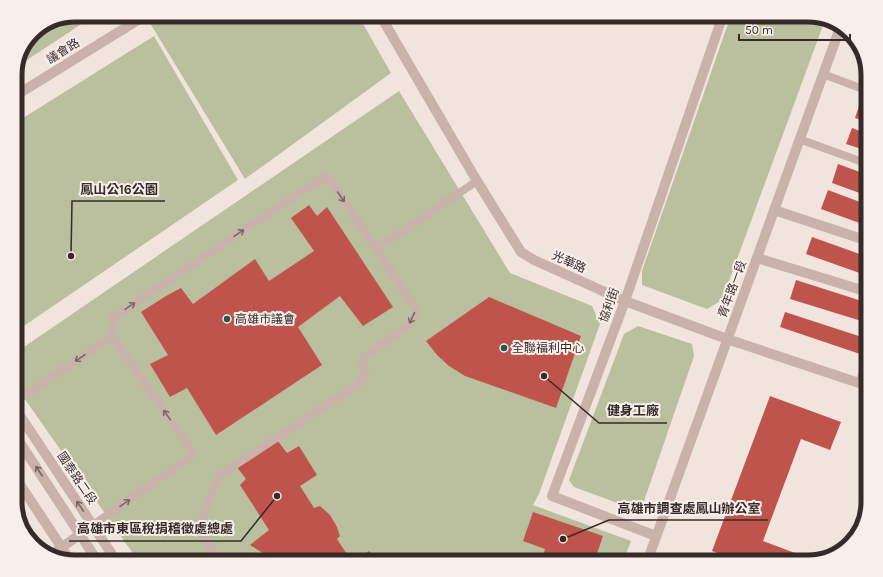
<svg xmlns="http://www.w3.org/2000/svg" width="883" height="577" font-family="Karla,'Noto Sans TC',sans-serif">
  <style>
    .green { fill: #babf9e }
    .building { fill: #bf544d }
    .lines { fill: none; stroke-linecap: round; stroke-linejoin: round }
    .service { stroke: #c9b2aa; stroke-width: 8 }
    .minor { stroke: #c9b2aa; stroke-width: 10 }
    .tertiary { stroke: #c9b2aa; stroke-width: 10 }
    .oneway { stroke: #786863 }
    .poi-dot { fill: #215650; stroke: #f9efea; stroke-width: 1.5 }
    .labels { text-anchor: middle; stroke-width: 4; stroke-linejoin: round; paint-order: stroke }
    .street-label { font-size: 12px; fill: #362b29; stroke: #f9efea }
    .poi-label { font-size: 12px; fill: #362b29; stroke: #f9efea; text-anchor: start }
    .rim { fill: none; stroke: #362b29; stroke-width: 5 }
    .leader { fill: none; stroke: #362b29; stroke-width: 1.5 }
    .callout-dot { fill: #362b29; stroke: #f9efea; stroke-width: 1.5 }
    .callout-label { font-size: 13px; text-anchor: middle; font-weight: bold; fill: #362b29; stroke: #f9efea; stroke-width: 4; stroke-linejoin: round; paint-order: stroke }
  </style>
  <rect width="100%" height="100%" fill="#f1e4dd"/>
  <path class="green" d="M164,15H358L391,73L245,179L150,23Z
    M731,15H808L825,20L722,300L707,309L642,285V271Z
    M68,18L83,23L18,66L33,33Z
    M154,36L238,180L15,332V123Z
    M399,91L510,273L592,306L600,324L539,494L533,505L631,541L623,562H139L15,385V353Z
    M638,326L692,344L694,356L644,501L628,507L574,487L569,480L624,334Z"/>
  <path class="building" d="M861,100L868,102V122L855,118Z
    M852,128L868,134V151L846,144Z
    M838,164L868,175V196L832,183Z
    M828,190L868,205V216L865,225L821,209Z
    M309,205L317,216L327,207L393,307L363,326L340,296L298,327L322,365L216,435L187,388L170,397L150,364L168,355L141,312L166,296L181,288L193,304L255,259L269,281L314,251L291,218Z
    M812,237L868,257V276L806,254Z
    M796,280L868,303V323L790,299Z
    M489,297L581,336L556,408L465,376L449,366L437,355L426,341Z
    M785,312L868,339V350L866,356L780,327Z
    M770,396L841,422L830,450L801,439L763,541L795,553L792,562H741L712,551Z
    M277,440L287,453L299,446L317,475L300,486L314,508L320,506L330,515L337,527L340,536L337,539L352,562H270L264,554L250,545L269,530L240,485L246,479L237,467Z
    M533,512L603,536L594,562H584L568,556L566,562H541L545,549L523,541Z
    M369,551L376,562H353Z"/>
  <g class="lines">
    <path class="service" d="M823,74L868,91
      M799,139L868,164
      M864,240L868,230
      M376,249L477,181
      M15,402L112,336
      M93,525L190,457L192,451L112,336L114,317L323,177L330,180L416,309L414,319L411,323L365,357L362,366L366,375L357,385L220,475C214,486 198,521 202,533C204,541 216,555 221,562
      M512,562H514"/>
    <path class="minor" d="M380,15L477,181L521,252L534,260L625,301L727,339L868,386
      M15,96L146,15
      M774,210L868,241
      M757,258L868,292
      M860,383L868,362
      M656,536L552,496L625,301L723,15"/>
    <path class="tertiary" d="M15,408L117,562
      M15,435L98,562
      M15,477L70,560
      M21,525L30,540
      M51,555L93,525
      M647,562L841,25"/>
  </g>
  <defs><path id="oneway-shaft" d="M-6 0H5M1.5-3L5.5 0L1.5 3" fill="none" stroke-width="1.6" stroke-linecap="round" stroke-linejoin="round"/></defs>
  <g class="oneway">
    <use href="#oneway-shaft" transform="translate(341 197) rotate(56)"/>
    <use href="#oneway-shaft" transform="translate(239 233) rotate(-34)"/>
    <use href="#oneway-shaft" transform="translate(130 306) rotate(-34)"/>
    <use href="#oneway-shaft" transform="translate(412 318) rotate(115)"/>
    <use href="#oneway-shaft" transform="translate(80 358) rotate(146)"/>
    <use href="#oneway-shaft" transform="translate(167 415) rotate(-125)"/>
    <use href="#oneway-shaft" transform="translate(39 471) rotate(-123)"/>
    <use href="#oneway-shaft" transform="translate(125 503) rotate(-35)"/>
    <use href="#oneway-shaft" transform="translate(80 506) rotate(-124)"/>
  </g>
  <g class="poi-dot">
    <circle cx="227" cy="319" r="4"/>
    <circle cx="504" cy="348" r="4"/>
  </g>
  <g class="labels">
    <g class="street-label">
      <text transform="translate(63 51) rotate(-32)" y="4">議會路</text>
      <text transform="translate(569 262) rotate(24)" y="4">光華路</text>
      <text transform="translate(732 289) rotate(-70)" y="4">青年路一段</text>
      <text transform="translate(609 305) rotate(-70)" y="4">協利街</text>
      <text transform="translate(77 478) rotate(56)" y="4">國泰路二段</text>
    </g>
    <g class="poi-label">
      <text x="235" y="323">高雄市議會</text>
      <text x="512" y="352">全聯福利中心</text>
    </g>
  </g>
  <path d="M0 0H883V577H0ZM75 22H808A53 53 0 0 1 861 75V502A53 53 0 0 1 808 555H75A53 53 0 0 1 22 502V75A53 53 0 0 1 75 22Z" fill="#f9efea" fill-rule="evenodd"/>
  <path class="rim" d="M75 22H808A53 53 0 0 1 861 75V502A53 53 0 0 1 808 555H75A53 53 0 0 1 22 502V75A53 53 0 0 1 75 22Z"/>
  <path class="leader" d="M71 256L72 201H165M544 376L599 423H667M563 539L609 520H768M277 496L241 541H69"/>
  <g class="callout-dot">
    <circle cx="71" cy="256" r="4"/>
    <circle cx="544" cy="376" r="4"/>
    <circle cx="563" cy="539" r="4"/>
    <circle cx="277" cy="496" r="4"/>
  </g>
  <g class="callout-label">
    <text x="119" y="194">鳳山公16公園</text>
    <text x="633" y="415">健身工廠</text>
    <text x="689" y="513">高雄市調查處鳳山辦公室</text>
    <text x="155" y="533">高雄市東區稅捐稽徵處總處</text>
  </g>
  <path d="M739 34v6h111v-6" fill="none" stroke="#362b29" stroke-width="2"/>
  <text x="745" y="34" font-size="12" fill="#362b29" stroke="#f9efea" stroke-width="3" paint-order="stroke">50 m</text>
</svg>
